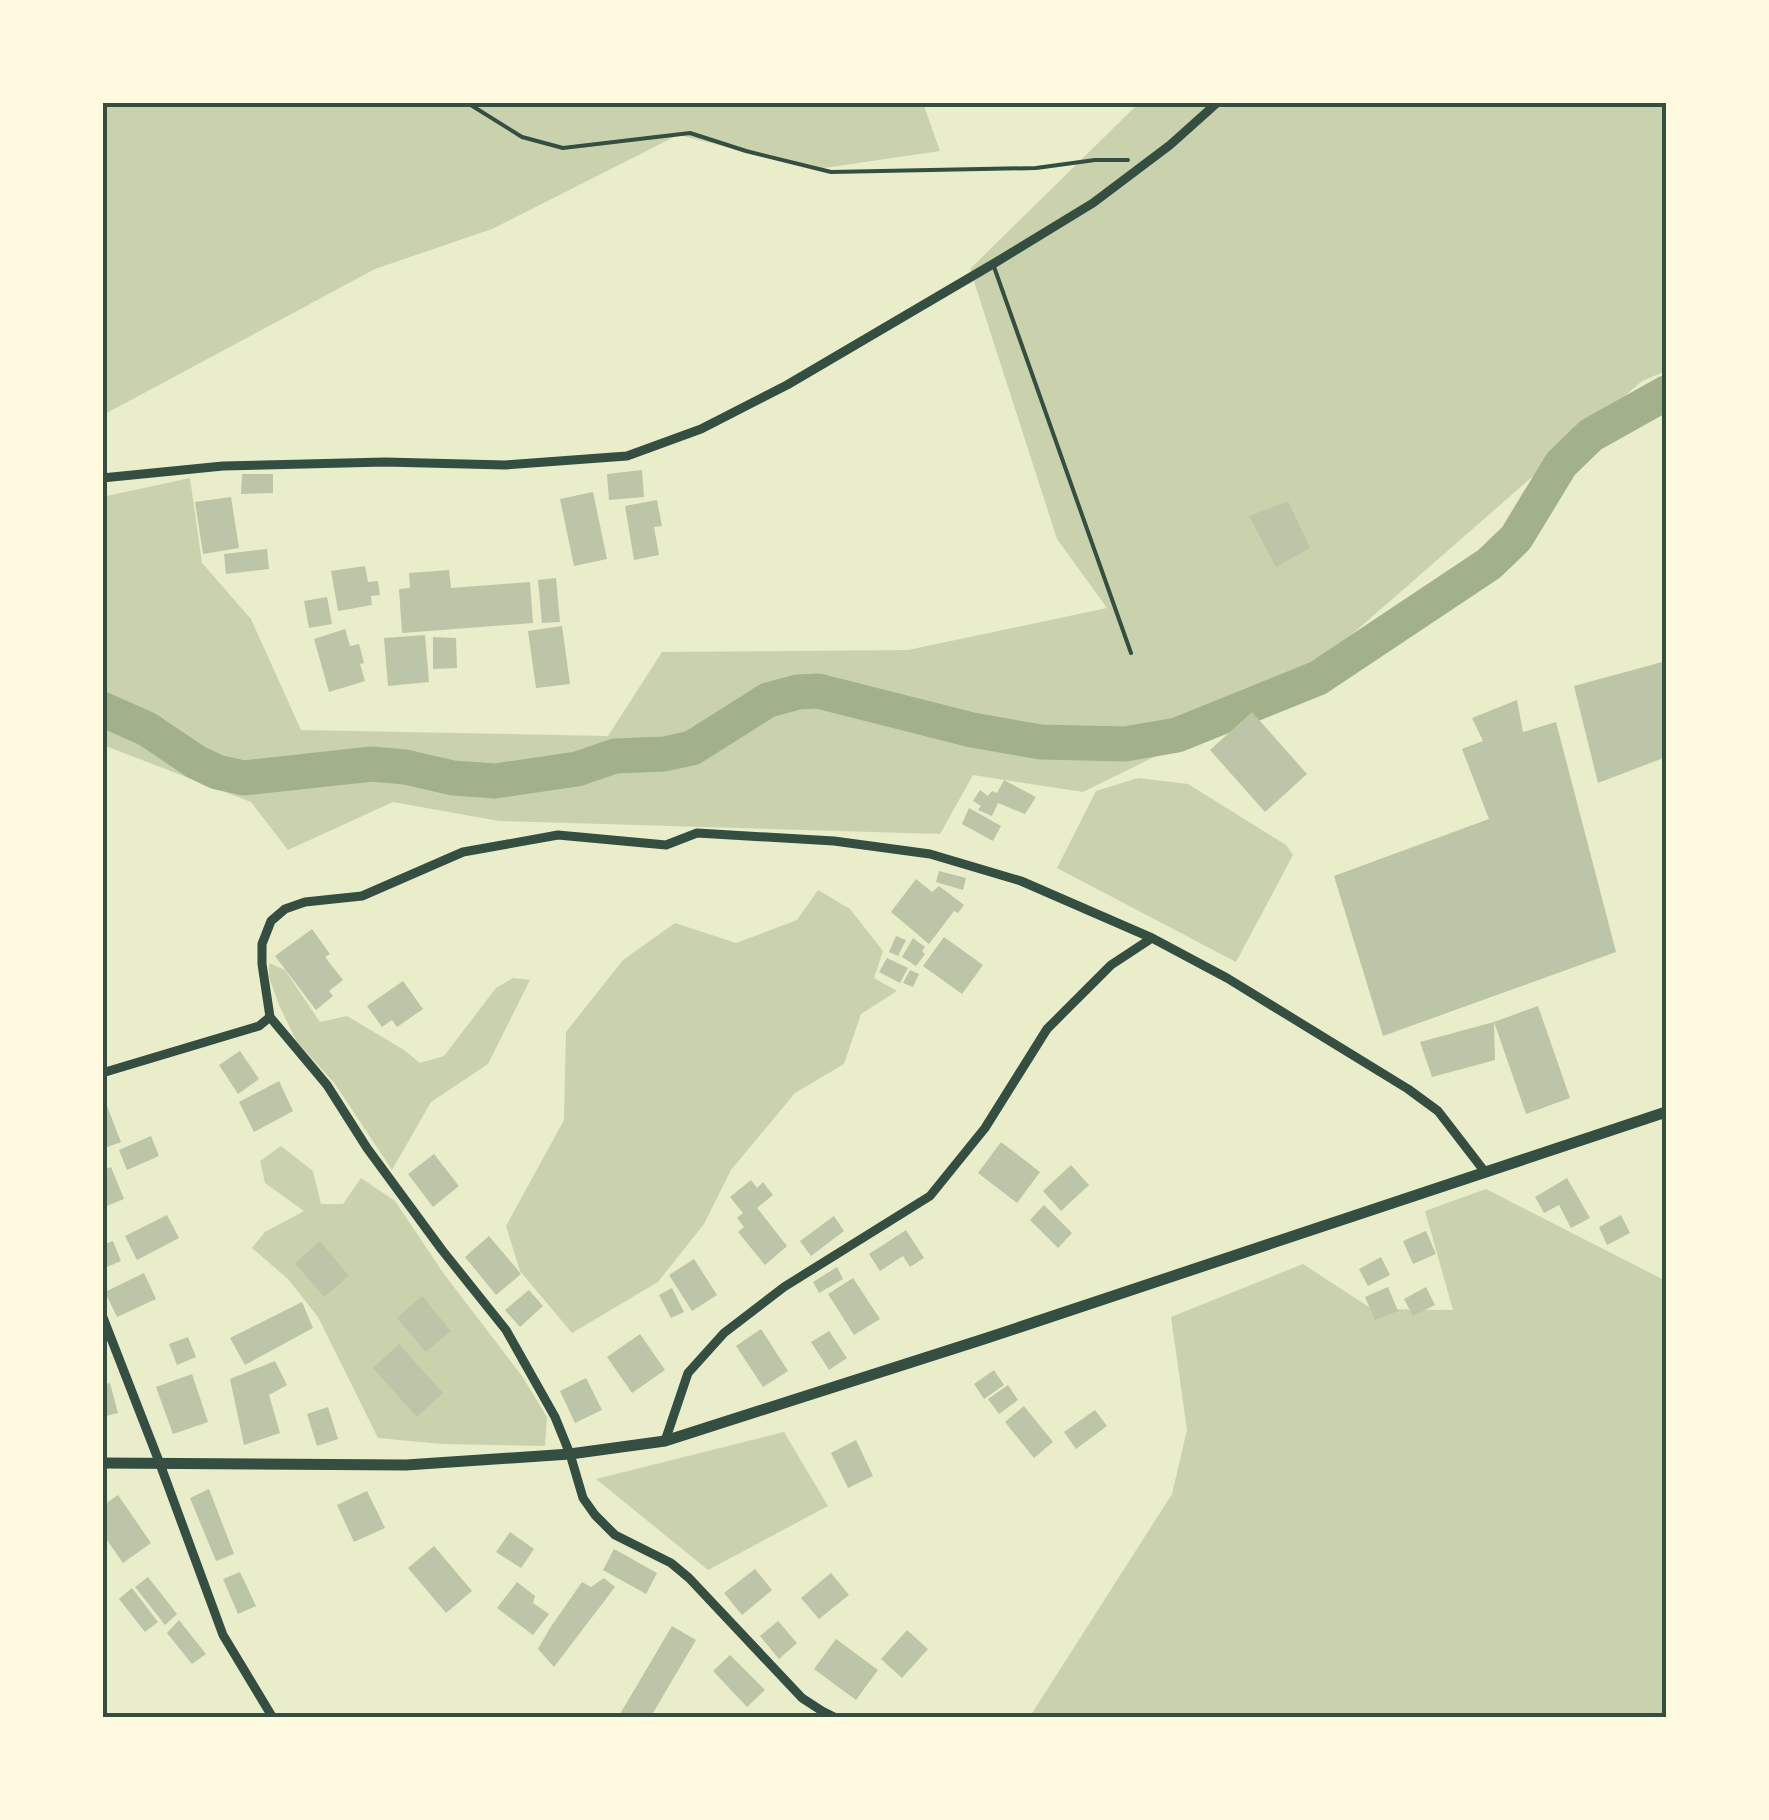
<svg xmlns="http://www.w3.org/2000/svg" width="1769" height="1820" font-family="Poppins,sans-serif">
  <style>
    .green { fill: #cad2ad }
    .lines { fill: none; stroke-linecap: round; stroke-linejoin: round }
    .river { stroke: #a3b18a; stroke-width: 35 }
    .building { fill: #bcc5a7 }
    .path { stroke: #344e41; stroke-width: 4 }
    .service { stroke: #344e41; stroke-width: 4 }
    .minor { stroke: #344e41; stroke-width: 9 }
    .secondary { stroke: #344e41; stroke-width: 11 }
    .neatline { fill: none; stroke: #344e41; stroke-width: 4 }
  </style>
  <rect width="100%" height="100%" fill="#e9edc9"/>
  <path class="green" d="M103,103H923L940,151L817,169L678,135L492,229L375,269L103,415Z
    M1139,103H1666V371L1642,381L1286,692L1083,792L973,775L940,834L499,821L393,802L288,850L251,802L103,745L102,497L190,478L202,563L251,619L301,730L608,736L662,652L908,650L1107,608L1057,539L970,269Z
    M1138,778L1188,784L1286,845L1293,855L1236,962L1057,868L1096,791Z
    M818,890L850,909L883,951L874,978L897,991L861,1014L844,1064L795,1093L731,1170L704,1224L658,1282L572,1333L520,1271L506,1226L564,1120L566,1032L623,960L675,923L736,943L797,920Z
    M269,963L285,970L320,1022L347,1016L404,1050L420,1063L444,1056L496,988L513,978L530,980L488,1064L431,1102L392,1170L335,1084L297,1042L279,1005L269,977Z
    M281,1146L313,1171L321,1204H343L361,1178L395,1201L444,1274L522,1376L547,1417L545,1446L442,1444L378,1438L318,1317L288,1279L252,1248L265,1232L304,1211L265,1183L260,1161Z
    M1486,1189L1666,1281V1717L1029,1718L1172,1494L1187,1430L1171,1317L1303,1264L1372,1309L1453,1310L1425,1211Z
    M784,1432L828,1506L708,1570L596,1479Z"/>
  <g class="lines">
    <path class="river" d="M102,709L147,729L196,762L217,772L244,778L372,764L405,767L453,778L495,781L577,769L615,756L664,754L692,748L768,700L798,692L818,691L972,730L1041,742L1125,744L1177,735L1318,678L1489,564L1516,538L1561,464L1591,435L1666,393"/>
  </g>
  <path class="building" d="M642,470L644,497L609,500L607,474Z
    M242,474H273V493L241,494Z
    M593,492L607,559L574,566L560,499Z
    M231,497L239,548L203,554L195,502Z
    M657,500L662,526L654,527L659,555L634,560L625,506Z
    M1288,501L1310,548L1276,567L1249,516Z
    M267,549L269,569L226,574L224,554Z
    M365,566L368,582L378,581L380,595L371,596L372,605L338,611L331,571Z
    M449,570L451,588L530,582L533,623L402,633L399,589L410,588L409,573Z
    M556,578L560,622L542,623L538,580Z
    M327,597L332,624L309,628L304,601Z
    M562,626L570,684L536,688L528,631Z
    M345,629L350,646L359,644L364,663L360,664L365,681L329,692L314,639Z
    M425,635L429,682L388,686L384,638Z
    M433,637L456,638L457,668L433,669Z
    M1666,661V757L1598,783L1574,686Z
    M1517,700L1523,732L1556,722L1616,952L1383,1036L1334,876L1489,819L1462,749L1483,741L1472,718Z
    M1252,712L1307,774L1265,812L1210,750Z
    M1004,780L1036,797L1025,814L998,803L992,816L978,810L981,806L973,801L980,790L988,796L992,791L997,793Z
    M969,808L1001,826L993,841L962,824Z
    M939,871L966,878L963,890L936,882Z
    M916,879L932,892L939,886L964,905L958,913L954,911L929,944L891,912Z
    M312,929L330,954L325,957L343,980L329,991L333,996L316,1010L275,956Z
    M896,936L906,940L898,956L889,952Z
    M944,937L983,965L962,994L923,966Z
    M913,938L925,947L922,951L925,954L916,966L902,957Z
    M887,958L908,968L900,983L879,972Z
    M910,970L919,974L913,987L903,983Z
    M403,981L423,1009L397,1027L392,1020L382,1027L367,1006Z
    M1538,1006L1570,1098L1526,1114L1494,1022L1495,1060L1432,1077L1420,1042L1494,1022Z
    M240,1051L259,1079L238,1094L219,1065Z
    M279,1081L293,1111L254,1132L239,1102Z
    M102,1093L121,1142L102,1149Z
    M151,1136L159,1156L127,1170L119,1150Z
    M1001,1142L1040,1172L1017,1203L978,1173Z
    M434,1154L459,1186L433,1207L408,1174Z
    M1071,1165L1089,1185L1061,1211L1043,1191Z
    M111,1167L124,1199L104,1207L102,1170Z
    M1567,1178L1590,1218L1571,1228L1559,1205L1544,1213L1535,1197Z
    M751,1180L757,1188L763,1182L773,1195L757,1208L787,1246L765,1265L738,1232L744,1227L737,1218L743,1213L730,1197Z
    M1044,1205L1072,1233L1058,1248L1030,1220Z
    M167,1215L179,1238L137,1260L125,1236Z
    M1621,1215L1630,1233L1607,1245L1599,1227Z
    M834,1216L844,1231L811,1256L800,1241Z
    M906,1230L924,1258L910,1267L903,1256L880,1271L869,1254Z
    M1426,1231L1436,1254L1413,1264L1403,1241Z
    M489,1236L521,1274L496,1295L465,1257Z
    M113,1241L121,1261L102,1269V1245Z
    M320,1241L349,1276L324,1297L295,1263Z
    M1381,1257L1390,1275L1368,1286L1359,1269Z
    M694,1259L717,1295L692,1311L669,1275Z
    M837,1267L843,1279L819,1293L813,1282Z
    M144,1273L156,1299L117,1317L105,1292Z
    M853,1278L880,1319L854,1335L828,1294Z
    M1388,1287L1398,1311L1375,1320L1365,1297Z
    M1426,1287L1435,1305L1413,1316L1404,1299Z
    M672,1288L684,1312L671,1318L659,1295Z
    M529,1290L543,1306L520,1327L505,1310Z
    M422,1296L451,1331L426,1352L397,1318Z
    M302,1302L313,1328L245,1365L230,1338Z
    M761,1329L788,1371L763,1387L736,1346Z
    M829,1331L847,1358L829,1370L811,1342Z
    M640,1334L665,1370L632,1393L607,1357Z
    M188,1337L196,1357L177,1365L169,1344Z
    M399,1344L443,1393L417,1417L373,1368Z
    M275,1361L287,1385L269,1395L280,1433L244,1445L230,1379Z
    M994,1370L1004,1385L984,1399L974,1384Z
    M192,1374L208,1422L173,1434L156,1387Z
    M586,1378L602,1410L575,1423L560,1391Z
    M110,1383L118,1413L102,1417V1385Z
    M1008,1385L1018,1400L999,1414L988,1399Z
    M1024,1406L1053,1442L1034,1458L1005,1422Z
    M328,1407L338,1439L317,1446L307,1414Z
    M1095,1410L1107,1426L1076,1449L1064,1432Z
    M856,1440L873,1476L848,1488L831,1453Z
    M209,1489L234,1554L216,1561L190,1498Z
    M367,1491L385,1528L354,1542L337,1505Z
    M118,1495L151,1543L123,1563L102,1533V1506Z
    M510,1532L534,1549L521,1568L496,1552Z
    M434,1546L472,1591L446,1613L408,1568Z
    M614,1549L657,1573L646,1594L603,1570Z
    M755,1569L772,1590L742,1615L724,1593Z
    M240,1572L256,1606L238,1614L223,1579Z
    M831,1573L849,1595L819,1619L801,1598Z
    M148,1577L177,1614L165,1625L135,1587Z
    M604,1578L615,1587L554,1667L538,1649L550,1628L582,1582L591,1587Z
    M517,1582L535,1596L533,1603L549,1614L533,1635L497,1608Z
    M132,1588L158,1622L145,1632L119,1599Z
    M179,1620L206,1654L192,1664L167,1633Z
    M778,1621L797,1643L779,1659L760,1636Z
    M672,1626L696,1640L650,1718H626L620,1714Z
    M907,1630L928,1649L902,1678L881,1659Z
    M836,1639L878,1670L856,1700L814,1669Z
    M730,1655L765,1690L747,1707L713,1671Z"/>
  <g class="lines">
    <path class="path" d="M466,102L522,137L563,148L690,133L746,151L831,172L1036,168L1095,160H1128"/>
    <path class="service" d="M993,264L1131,653"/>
    <path class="minor" d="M102,478L223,466L385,462L505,465L627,456L701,429L787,385L993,264L1093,203L1170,145L1218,102
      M270,1017L327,1085L367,1148L442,1250L506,1330L555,1417L570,1454L583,1498L595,1515L615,1535L671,1563L689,1578L802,1698L822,1711L836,1718
      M102,1073L259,1026L270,1017L262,964V944L271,921L285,909L305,902L362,896L463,852L558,835L666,845L697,833L834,841L930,854L1021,881L1152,938L1227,978L1408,1089L1438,1111L1485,1172
      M102,1315L160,1464L223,1635L273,1718
      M665,1441L688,1373L724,1333L784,1287L930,1196L985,1128L1047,1029L1111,965L1152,938"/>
    <path class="secondary" d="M102,1463L406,1465L570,1454L665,1441L987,1338L1666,1112"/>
  </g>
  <rect width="1769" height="1820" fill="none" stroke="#fefae0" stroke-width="210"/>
  <rect x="105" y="105" width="1559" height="1610" class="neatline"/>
</svg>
